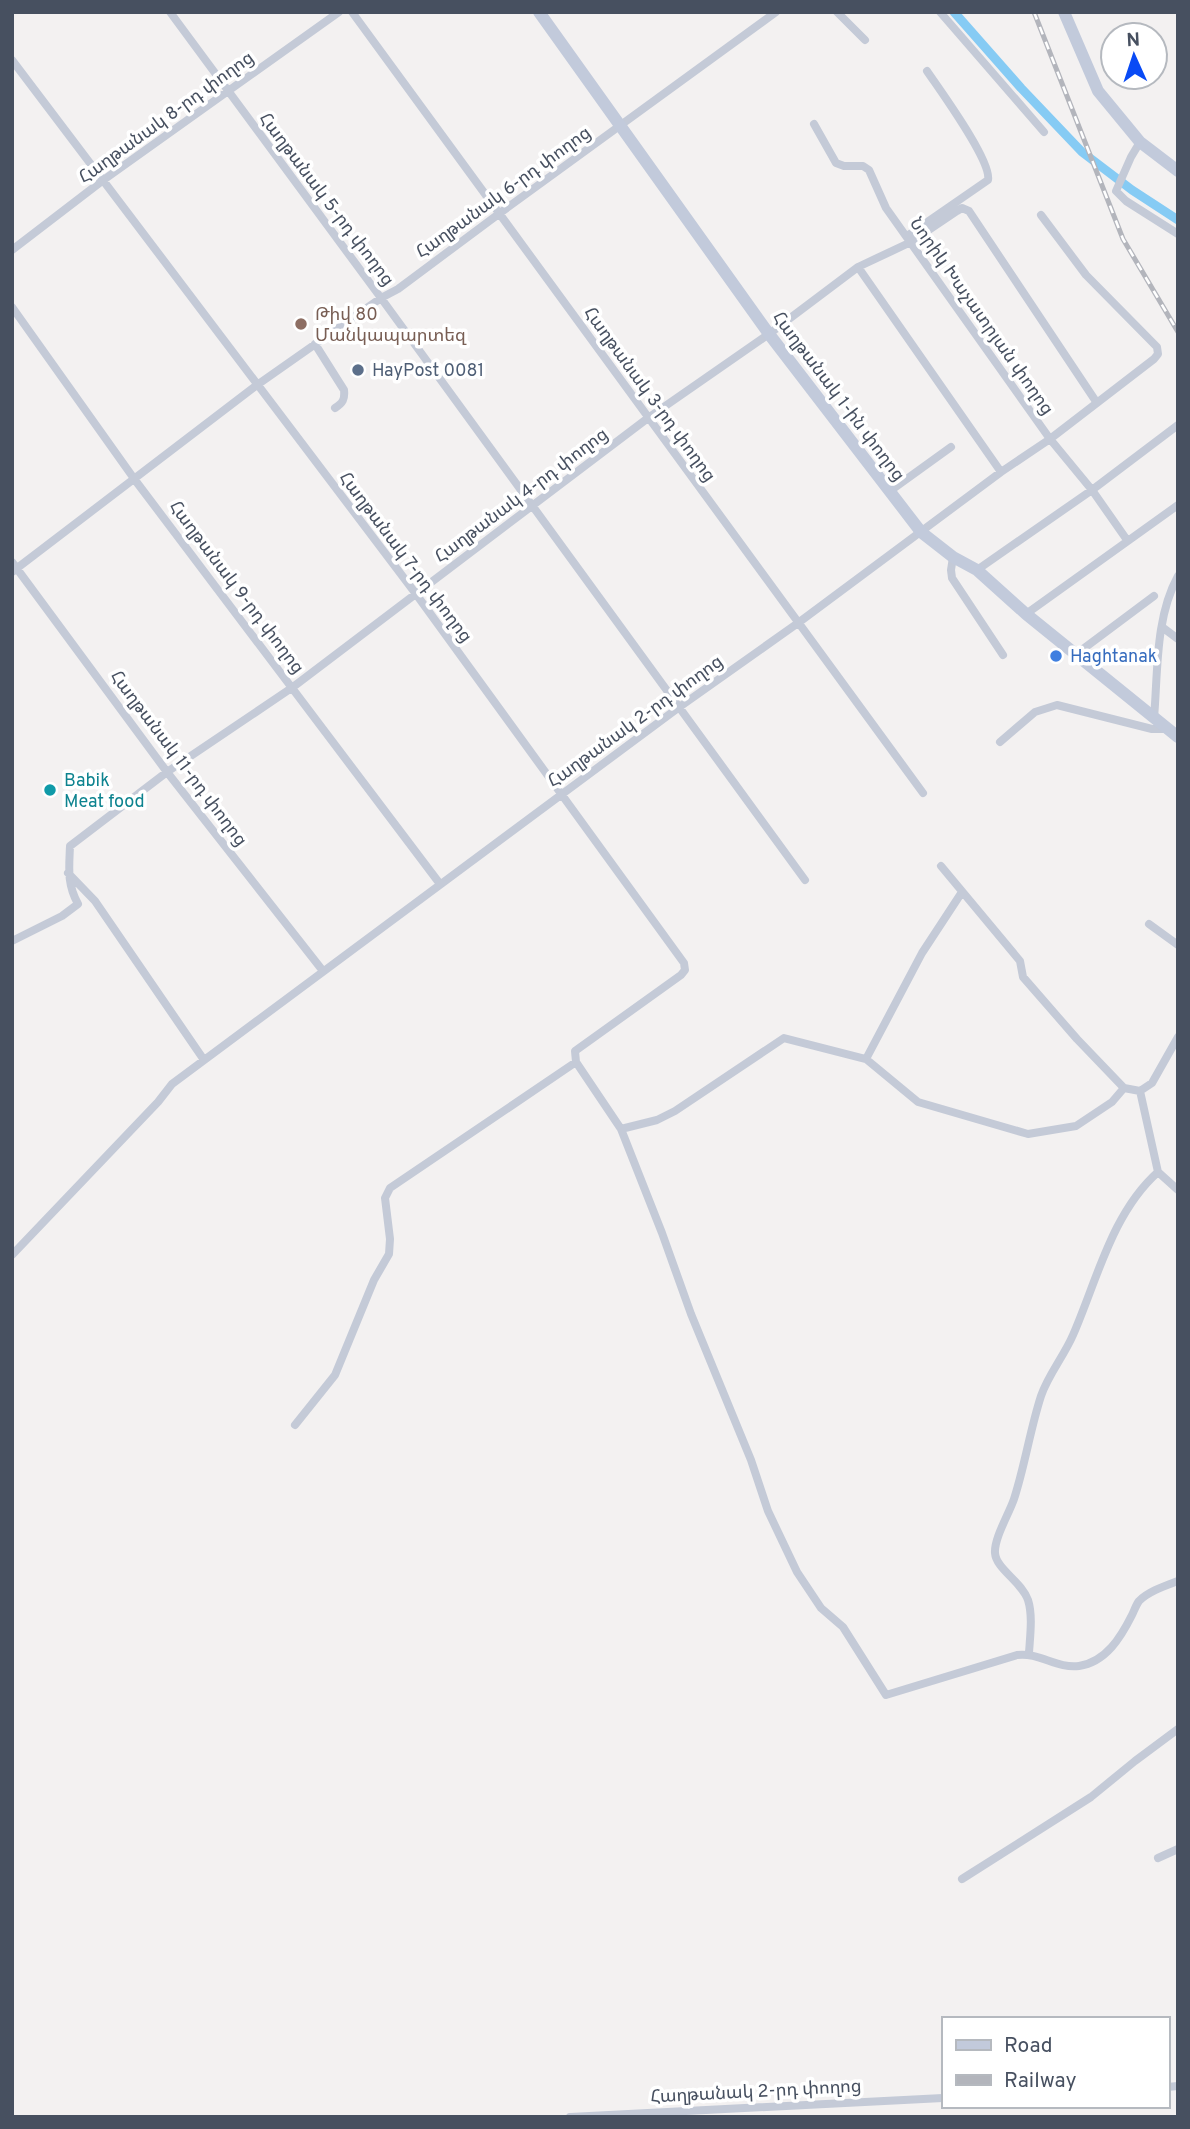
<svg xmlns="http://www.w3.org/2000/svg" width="1190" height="2129" font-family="Overpass,'Noto Sans Armenian',sans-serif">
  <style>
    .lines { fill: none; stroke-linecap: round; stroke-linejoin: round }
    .canal { stroke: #86cbf4; stroke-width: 9 }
    .street { stroke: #c4cad7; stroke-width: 8 }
    .secondary { stroke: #c2cadb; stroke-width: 12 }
    .rail-casing { stroke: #b3b5bc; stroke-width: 5 }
    .rail { stroke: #fff; stroke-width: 2.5; stroke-dasharray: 8; stroke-linecap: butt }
    .education-dot { fill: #8d6e63; stroke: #fff; stroke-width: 2.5 }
    .service-dot { fill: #5c6f8a; stroke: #fff; stroke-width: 2.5 }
    .shop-dot { fill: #3f7fe0; stroke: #fff; stroke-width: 2.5 }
    .culture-dot { fill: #0f9aa8; stroke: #fff; stroke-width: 2.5 }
    .labels { text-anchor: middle; stroke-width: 7; stroke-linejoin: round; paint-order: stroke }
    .street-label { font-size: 18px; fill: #475060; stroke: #fff }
    .education-label { font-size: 18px; fill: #785e54; stroke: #fff; text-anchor: start }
    .service-label { font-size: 18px; fill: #4e5e75; stroke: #fff; text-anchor: start }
    .shop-label { font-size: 18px; fill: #366cbe; stroke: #fff; text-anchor: start }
    .culture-label { font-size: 18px; fill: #0d838f; stroke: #fff; text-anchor: start }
  </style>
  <rect width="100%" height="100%" fill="#f3f1f1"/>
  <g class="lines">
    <path class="canal" d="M954,12L1021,88L1082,152L1132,190L1178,220"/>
    <path class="street" d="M170,12L381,298L805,880
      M352,12L923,793
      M837,12L865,40
      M940,12L1044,132
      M12,60L416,594L684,963L685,970L681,975L575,1051L576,1062L621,1129L662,1233L691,1314L751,1460L768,1511L797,1572L821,1608L843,1627L886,1695L1017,1655C1039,1652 1057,1669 1079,1666C1106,1662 1121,1637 1132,1615C1134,1611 1136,1605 1139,1601C1149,1591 1165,1586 1178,1581
      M814,124L836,163L844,166H863L869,170L886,208L1050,439L1092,490L1127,540
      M1140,142L1131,157L1116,191L1126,201L1178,234
      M907,236L988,180C992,161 939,89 927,71
      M12,250L102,181L339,12
      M858,267L1001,472
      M12,307L135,480L440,884
      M315,344L344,390C345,399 343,403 335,408
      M890,491L951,447
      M953,557L951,570L952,578L1003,655
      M12,562L167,772L323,971
      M977,570L1092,490L1178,425
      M12,572L257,385L381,298L398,289L500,213L776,12
      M1026,614L1178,505
      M1162,627L1178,639
      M1075,655L1154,596
      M1154,718C1158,672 1155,618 1178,576
      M1000,742L1035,712L1057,705L1152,729H1167
      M941,866L1020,961L1023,977L1077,1039L1124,1088L1140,1091L1152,1083L1178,1037
      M68,873L95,901L204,1060
      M1149,924L1178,945
      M12,941L62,916L78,904C67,884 69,869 70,846L167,772L293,687L648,418L769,334L858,267L911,242L957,211L962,208L969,211L1097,403
      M866,1059L922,953L962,892
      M1140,1091L1158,1172L1178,1190
      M621,1129L657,1120L675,1111L784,1038L866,1059L918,1102L1028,1134L1076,1126L1112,1102L1124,1088
      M12,1255L158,1102L172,1084L678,708L798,623L1001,472L1050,439L1154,359L1158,354L1157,347L1086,275L1041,215
      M295,1425L335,1375L374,1280L389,1254L390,1239L385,1198L390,1188L576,1062
      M1029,1653C1030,1636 1033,1616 1028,1600C1022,1582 996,1569 995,1553C994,1538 1009,1514 1014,1499C1025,1465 1030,1430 1041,1396C1048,1375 1064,1356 1073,1335C1097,1280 1112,1213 1158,1172
      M1158,1858L1178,1849
      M962,1879L1091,1797L1135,1761L1178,1729
      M1167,2087L1178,2086
      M570,2117L943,2098"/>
    <path class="secondary" d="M539,12L769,334L921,532L953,557L977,570L1026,614L1178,737
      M1064,12L1098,91L1140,142L1178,171"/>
    <g class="rail-casing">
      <path id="rail" d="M1034,12L1123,239L1178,332"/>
    </g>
    <use href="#rail" class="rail"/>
  </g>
  <circle class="education-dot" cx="301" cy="324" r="7"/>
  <circle class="service-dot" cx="358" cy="370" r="7"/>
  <circle class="shop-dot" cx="1056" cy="656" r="7"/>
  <circle class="culture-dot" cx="50" cy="790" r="7"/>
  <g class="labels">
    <g class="street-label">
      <text transform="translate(166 117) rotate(-36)" y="6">Հաղթանակ 8-րդ փողոց</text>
      <text transform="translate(503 192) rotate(-36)" y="6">Հաղթանակ 6-րդ փողոց</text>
      <text transform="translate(327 199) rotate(53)" y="6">Հաղթանակ 5-րդ փողոց</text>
      <text transform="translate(982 316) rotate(55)" y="6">Նորիկ Խաչատրյան փողոց</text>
      <text transform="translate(650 394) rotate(54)" y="6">Հաղթանակ 3-րդ փողոց</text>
      <text transform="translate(839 396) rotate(53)" y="6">Հաղթանակ 1-ին փողոց</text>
      <text transform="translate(521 495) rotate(-37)" y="6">Հաղթանակ 4-րդ փողոց</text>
      <text transform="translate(406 557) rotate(53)" y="6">Հաղթանակ 7-րդ փողոց</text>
      <text transform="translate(237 587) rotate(53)" y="6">Հաղթանակ 9-րդ փողոց</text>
      <text transform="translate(635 721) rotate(-36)" y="6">Հաղթանակ 2-րդ փողոց</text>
      <text transform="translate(179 758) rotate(53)" y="6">Հաղթանակ 11-րդ փողոց</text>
      <text transform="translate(756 2091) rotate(-3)" y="6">Հաղթանակ 2-րդ փողոց</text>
    </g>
    <g class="education-label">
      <text x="315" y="320">Թիվ 80<tspan x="315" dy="21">Մանկապարտեզ</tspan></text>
    </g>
    <g class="service-label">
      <text x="372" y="376">HayPost 0081</text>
    </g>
    <g class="shop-label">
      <text x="1070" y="662">Haghtanak</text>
    </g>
    <g class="culture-label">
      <text x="64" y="786">Babik<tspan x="64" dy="21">Meat food</tspan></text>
    </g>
  </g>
  <rect width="1190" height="2129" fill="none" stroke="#475060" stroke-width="28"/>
  <rect x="942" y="2017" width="228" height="91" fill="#ffffff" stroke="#b5b9bf" stroke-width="2"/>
  <rect x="956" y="2040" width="35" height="10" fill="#c2cadb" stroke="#b5b9bf" stroke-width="2"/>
  <text x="1004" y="2052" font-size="21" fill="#475060">Road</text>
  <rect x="956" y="2075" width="35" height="10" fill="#b3b5bc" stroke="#b5b9bf" stroke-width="2"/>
  <text x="1004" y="2087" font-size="21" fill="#475060">Railway</text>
  <g transform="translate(1134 56) rotate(357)"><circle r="33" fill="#ffffff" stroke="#b5b9bf" stroke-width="2"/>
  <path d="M0-5L12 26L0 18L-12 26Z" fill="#094af5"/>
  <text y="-10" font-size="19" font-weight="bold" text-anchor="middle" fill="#475060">N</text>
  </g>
</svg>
